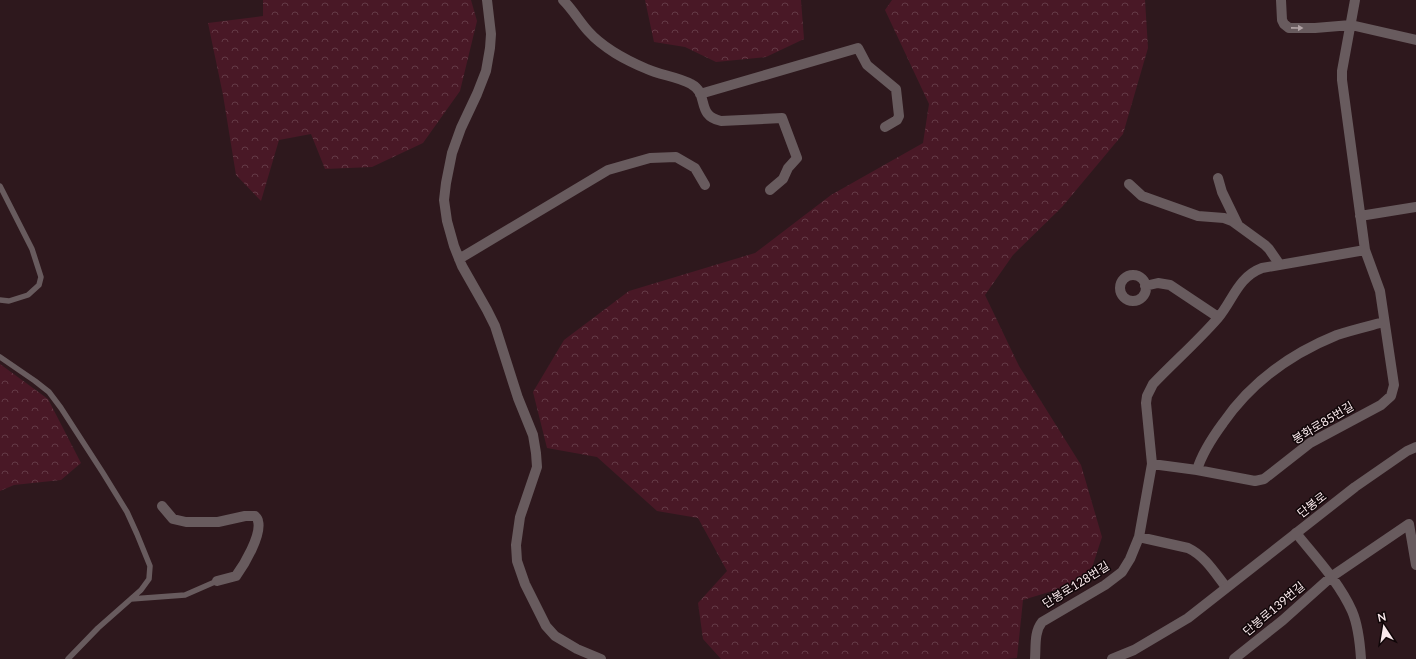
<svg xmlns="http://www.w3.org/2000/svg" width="1416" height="659" font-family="Lato,'Noto Sans KR',sans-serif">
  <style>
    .forest { fill: url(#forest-crowns) }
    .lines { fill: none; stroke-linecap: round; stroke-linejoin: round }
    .service { stroke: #685b5e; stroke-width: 5.5 }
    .minor { stroke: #685b5e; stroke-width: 10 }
    .tertiary { stroke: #685b5e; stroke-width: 10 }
    .oneway { fill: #b0a2a4 }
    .labels { text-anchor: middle; stroke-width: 3; stroke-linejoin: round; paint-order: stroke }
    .street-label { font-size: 12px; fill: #f9e8eb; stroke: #100608 }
  </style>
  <defs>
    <pattern id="forest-crowns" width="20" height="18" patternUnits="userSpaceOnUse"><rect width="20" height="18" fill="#491826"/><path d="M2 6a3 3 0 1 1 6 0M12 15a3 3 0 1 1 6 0" fill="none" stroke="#643a46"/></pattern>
  </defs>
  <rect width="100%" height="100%" fill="#2e181d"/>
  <path class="forest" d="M263,0H471L477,21L460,91L423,143L372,167L325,169L311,134L279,140L261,201L236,175L223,95L208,23L263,16Z
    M645,0H801L804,39L766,57L716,62L685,47L654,42Z
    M892,0H1145L1148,48L1123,134L1062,207L1013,255L985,295L1019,366L1081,465L1102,537L1088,580L1023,600L1017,658L1006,659H721L703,639L698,603L727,571L698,518L657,511L597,457L547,448L533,392L564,340L629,291L755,253L831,195L923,143L929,104L885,10Z
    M0,364L48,399L81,463L61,480L14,485L0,491Z"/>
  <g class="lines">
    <path class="service" d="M0,186L32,249L41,277L39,285L28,295L9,301L0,300
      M0,357L35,381L49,392L61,408L103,473L127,512L137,534L150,566L149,579L141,590L98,628L68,659
      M131,599L185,595L217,581"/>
    <path class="minor" d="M487,0L491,34L490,48L486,71L477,94L461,128L452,153L446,183L444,200L447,221L454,246L462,266L487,310L495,326L518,398L533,435L536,453L537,467L520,517L516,545L517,561L525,584L546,626L555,636L577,649L601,659
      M563,0C573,10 579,21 588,31C604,49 626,60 647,69C660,75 679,77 691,84C710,94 695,115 721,121L782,118L797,158L788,168L783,179L770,190
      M1281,0L1282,20L1284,24L1289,28H1315L1351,25L1416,40
      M700,94L858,48L867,65L896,89L899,116L897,120L885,127
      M1218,178L1222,192L1238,225
      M1129,184L1142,196L1198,216L1224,218L1232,221L1265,245L1269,249L1280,265
      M1360,216L1416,207
      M459,259L608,170L650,158L676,157L695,168L705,185
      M1120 288a13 13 0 1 1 26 0a13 13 0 1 1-26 0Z
      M1145,286L1158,283L1170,285L1218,317
      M1152,464L1197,470L1255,481L1264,479L1310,443L1381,405L1391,396L1394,385L1380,291L1365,250L1342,80V71L1355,0
      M1197,470C1202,453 1212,438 1223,423C1252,381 1290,354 1337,335C1352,330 1369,326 1384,322
      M162,506L173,519L186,522H218L245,516H255C256,517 258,519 258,521C262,535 244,565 236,576L217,581
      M1296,533C1316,558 1339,582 1352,611C1358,625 1360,643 1361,659
      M1139,537L1188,548C1205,556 1215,573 1226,587
      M1035,659C1036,646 1034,632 1042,622L1105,585L1122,572L1130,559L1139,537L1152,464L1146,403L1147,396L1153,384C1174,362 1198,341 1218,318C1233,300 1238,277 1262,268L1365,250
      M1234,659L1283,620L1331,577L1409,524L1416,565"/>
    <path class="tertiary" d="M1112,659L1134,650L1188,618L1355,487L1407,451L1416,447"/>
  </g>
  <defs><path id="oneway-solid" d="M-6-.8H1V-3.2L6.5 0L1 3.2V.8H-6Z"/></defs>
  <use class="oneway" href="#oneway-solid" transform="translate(1297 28) rotate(1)"/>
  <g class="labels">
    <g class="street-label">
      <text transform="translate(1323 423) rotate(-31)" y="4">봉화로85번길</text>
      <text transform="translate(1312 505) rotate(-38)" y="4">단봉로</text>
      <text transform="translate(1076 585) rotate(-32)" y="4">단봉로128번길</text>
      <text transform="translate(1274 609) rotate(-40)" y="4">단봉로139번길</text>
    </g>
  </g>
  <g transform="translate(1384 627) rotate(348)" stroke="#100608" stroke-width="3" paint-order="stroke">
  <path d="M0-3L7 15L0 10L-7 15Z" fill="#f9e8eb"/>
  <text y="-6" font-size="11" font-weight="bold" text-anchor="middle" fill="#f9e8eb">N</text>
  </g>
</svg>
